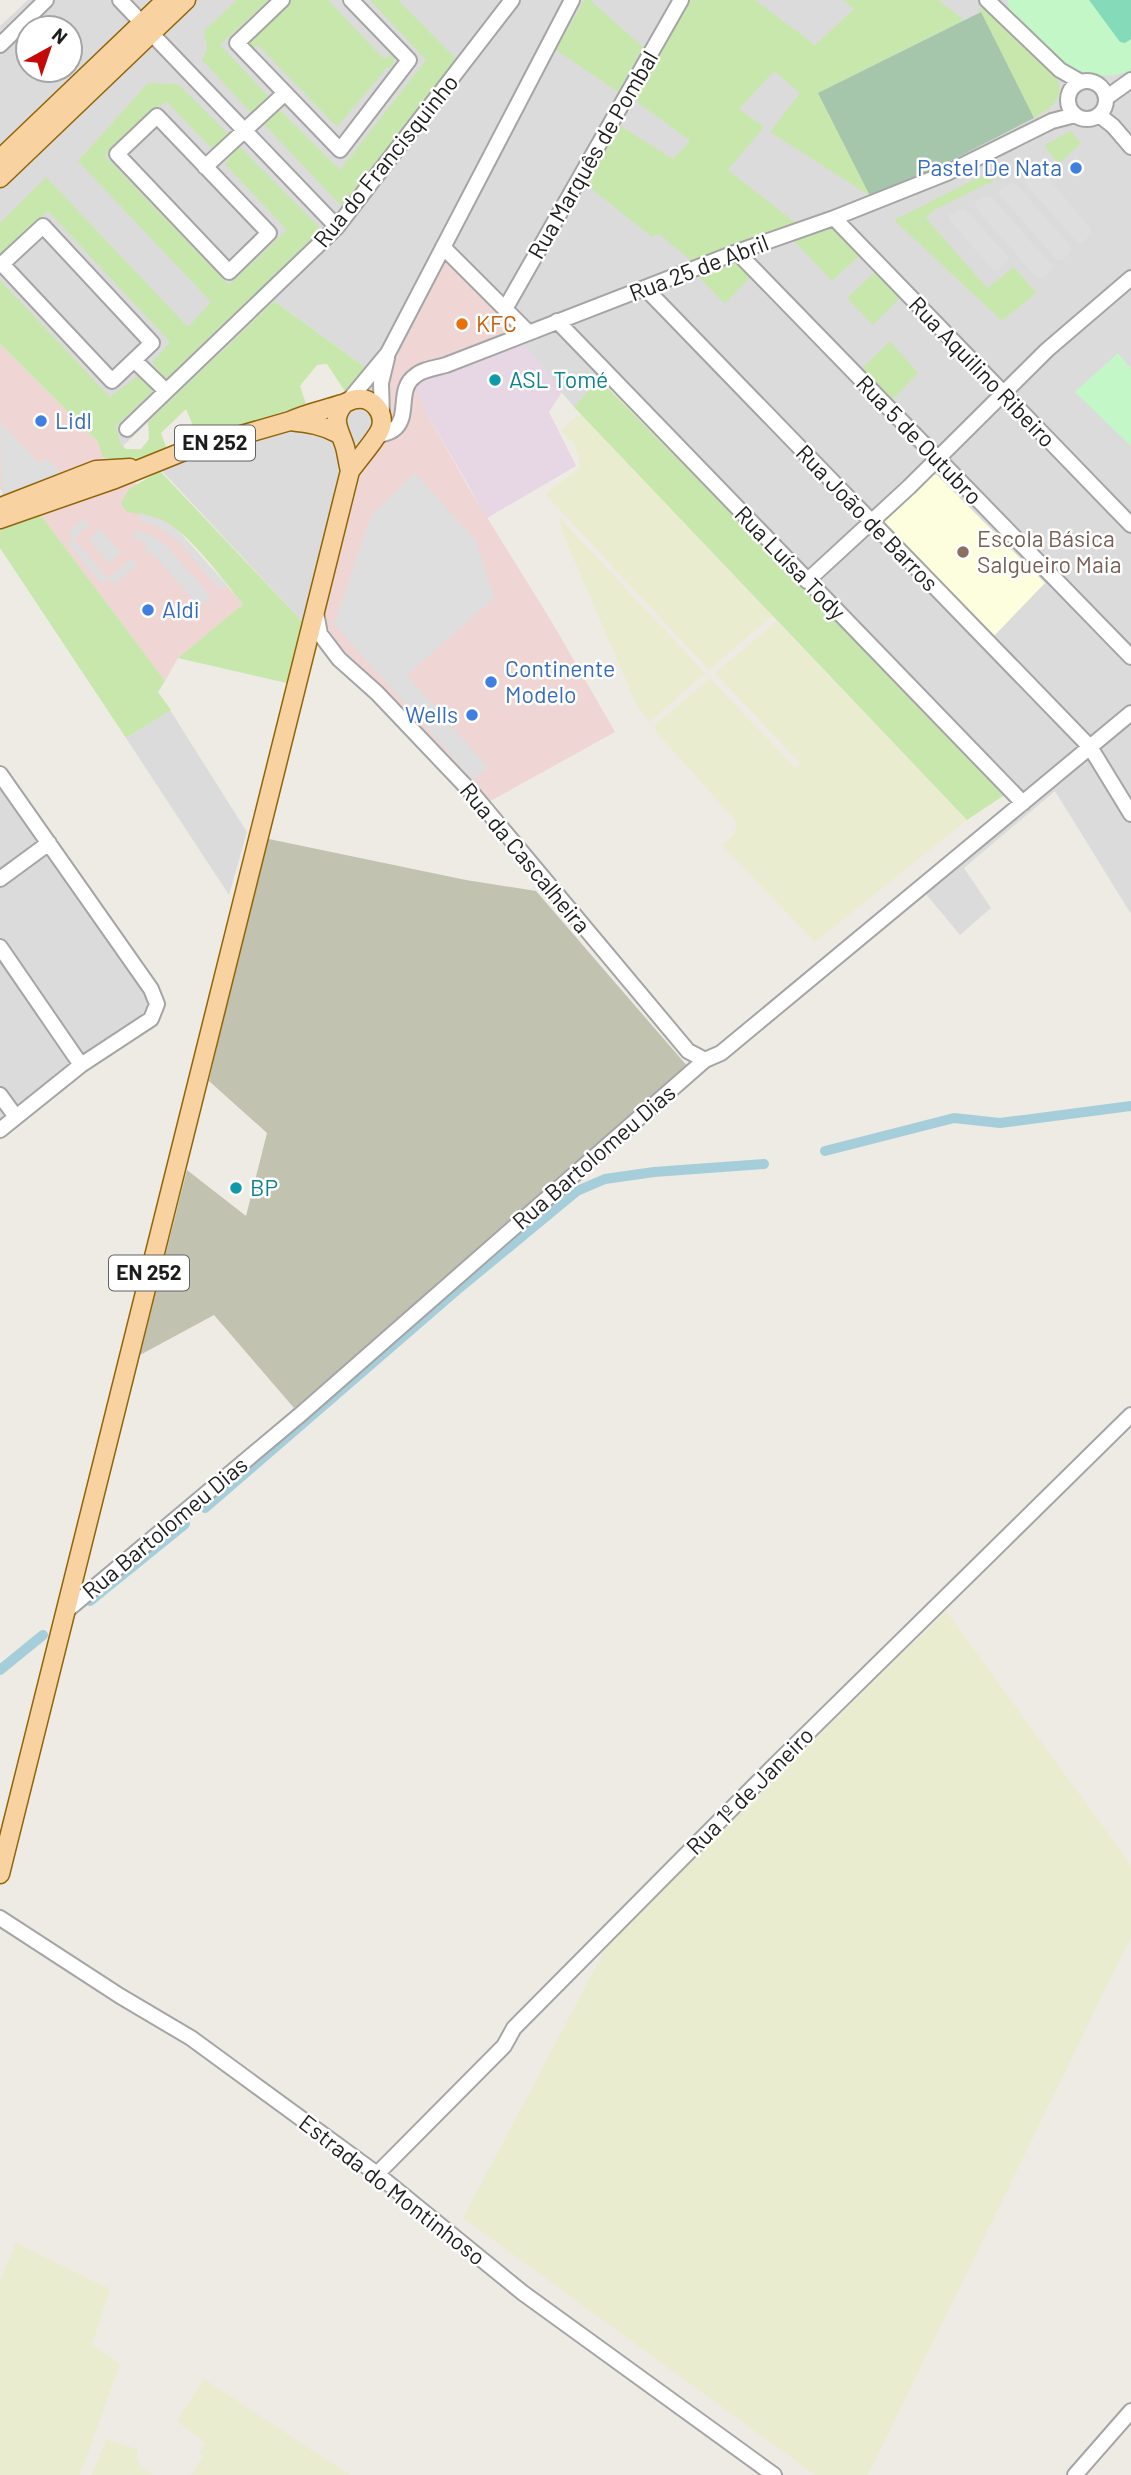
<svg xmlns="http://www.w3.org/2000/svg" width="1131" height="2475" font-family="Barlow,sans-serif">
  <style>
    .residential { fill: #dcdbdb; fill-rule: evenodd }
    .commercial { fill: #efd5d4 }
    .industrial { fill: #e7d6e4 }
    .education { fill: #fdfede }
    .construction { fill: #c2c2b0 }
    .farmland { fill: #eaecd0 }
    .grass { fill: #c8e7ac }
    .cemetery { fill: #a6c6ab }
    .park { fill: #c3f7c7 }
    .pitch { fill: #85daba }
    .parking { fill: #dedede }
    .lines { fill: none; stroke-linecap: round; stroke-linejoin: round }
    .canal { stroke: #a6ceda; stroke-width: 10 }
    .minor-casing { stroke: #a5a5a5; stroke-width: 18 }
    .major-casing { stroke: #916407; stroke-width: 21 }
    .minor { stroke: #fff; stroke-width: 14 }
    .major { stroke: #f8d2a0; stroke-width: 18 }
    .shop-dot { fill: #3f7fe0; stroke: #fff; stroke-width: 2.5 }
    .food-dot { fill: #e8710a; stroke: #fff; stroke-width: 2.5 }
    .culture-dot { fill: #0f9aa8; stroke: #fff; stroke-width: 2.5 }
    .education-dot { fill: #8d6e63; stroke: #fff; stroke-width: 2.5 }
    .labels { text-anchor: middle; stroke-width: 5; stroke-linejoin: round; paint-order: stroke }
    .shield { fill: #fff; stroke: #626262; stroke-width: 2 }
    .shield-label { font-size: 21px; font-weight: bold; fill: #1e1e1e }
    .street-label { font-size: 23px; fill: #1e1e1e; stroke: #fff }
    .shop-label { font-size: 23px; fill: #366cbe; stroke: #fff; text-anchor: start }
    .food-label { font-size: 23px; fill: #c56008; stroke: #fff; text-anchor: start }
    .culture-label { font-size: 23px; fill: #0d838f; stroke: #fff; text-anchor: start }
    .education-label { font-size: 23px; fill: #785e54; stroke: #fff; text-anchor: start }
  </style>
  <rect width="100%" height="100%" fill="#eeebe4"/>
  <path class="residential" d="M28,0H1131V914L1055,791L964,868L991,908L960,935L916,882L1022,794L610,370L574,407L542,369L524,344L446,262L359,471L323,619L302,621L149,457L306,404L346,393L365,367L274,301L120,449L0,321V26ZM28,28H70V70H28Z
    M170,710L247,832L229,895L126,738Z
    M0,766L166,1005L0,1139Z"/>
  <path class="commercial" d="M446,261L524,344L415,383L426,412L467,485L553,624L615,732L476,809L380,697L336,641L323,619L359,471L386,378Z
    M0,344L101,445L103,458L5,494L0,489Z
    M133,480L243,604L178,658L165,681L40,514Z"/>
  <path class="industrial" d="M524,344L562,392L549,412L576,466L487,518L426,412L414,383Z"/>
  <path class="education" d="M930,474L937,475L1045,583L993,637L883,520Z"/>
  <path class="construction" d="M264,838L466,880L536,891L688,1067L294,1408L214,1315L140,1355L187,1170L246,1216L267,1133L209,1081Z"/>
  <path class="farmland" d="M584,415L773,615L709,670L545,494L580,468L579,456L574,444L560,430L577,416Z
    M558,516L705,673L650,722L637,706L563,534Z
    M777,621L967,820L815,942L722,845L735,833L736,821L656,732L654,726L710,678L795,768L801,764L715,673Z
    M946,1611L1131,1865V1937L868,2475H815L463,2218L609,1942Z
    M16,2243L110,2289L92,2344L120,2364L80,2475H0V2280Z
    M204,2379L350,2475H191L203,2456L200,2453L205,2443L177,2421Z
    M106,2439L137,2449V2460L142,2468L153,2475H92Z"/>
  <path class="grass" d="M237,0H269L220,45L271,99L255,117L202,60L207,49L204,31Z
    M288,0H328L382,57L387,59L390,54L394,58L393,66L387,68L337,127L258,45L252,50L249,45L250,38Z
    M370,0H398L457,60L341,206L263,123L279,109L340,170L426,60Z
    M584,0H590L643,47L618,92L556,50Z
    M691,0H755L815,45L854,9L843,0H938L964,20L818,93L870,196L770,132L800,93L774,71L739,109L764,127L728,170L797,224L692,261L659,234L652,237L583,182L619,125L673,159L690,141L632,98Z
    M987,7L1055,75C1068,97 1051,109 1034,118L979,9Z
    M148,83L178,84L231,137L216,153L166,101L105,156L229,285L287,230L225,164L239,146L321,229L171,376L165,378L152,363L170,342L48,211L0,260V223L46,177L188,327L211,302L78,161Z
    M1071,131L1081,143L1062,161L1057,162L1046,148V144Z
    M991,171L995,174L993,181L933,211L926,218L987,288L1014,267L1036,293L1002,321L894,220Z
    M829,228H833L860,255L832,281L794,241Z
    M734,263L739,264L752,275L725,304L697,275Z
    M876,271L901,297L873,325L847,298Z
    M0,280L110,397L139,375L144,376L155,385L154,390L116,426L120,443L126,449H141L149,439L148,422L274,301L365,367L346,393L327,364L317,365L300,386L306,404L199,440L186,409L161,433L167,450L134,460L103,458L98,442L0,344Z
    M890,341L918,373L893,399L862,368Z
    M599,379L1001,788L1006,794L967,820L574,407Z
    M160,471L302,621L291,684L178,658L243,604C221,578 193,537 164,521C152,515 140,514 127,512L121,503L129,489Z
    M40,514L165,681L158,692L171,710L126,738L0,548V527Z"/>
  <path class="cemetery" d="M981,12L1034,118L918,178L870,196L818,93Z"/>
  <path class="park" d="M1007,0H1131V70C1076,93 1044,43 1009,9Z
    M1118,353L1131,369V446L1075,392Z"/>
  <path class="pitch" d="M1089,0H1131V39L1125,43L1120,42Z"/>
  <path class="parking" d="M1037,170L1042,171L1091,229L1092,234L1082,243L1077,242L1025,183L1026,176Z
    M1011,183L1016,184L1071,247V251L1062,260H1057L999,194L1001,189Z
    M986,196L991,197L1052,265V269L1041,279L1036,277L975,207L976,201Z
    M962,209H965L1008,257V260L997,270L992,269L949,219V215Z
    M0,422L40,464L46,458L63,474L2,495Z
    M415,473L476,540L494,598L407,675L488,767L473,780L334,624L372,514Z
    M141,513L165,522L179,532L227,585L220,590L177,540L160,528L139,520Z
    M83,519L89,525L74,539L108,578L131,559L137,565L114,585L108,579L102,584L68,544L73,538L68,532Z
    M100,529L121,553L109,564L89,539Z
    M135,530L153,536L167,546L211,597L199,607L158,559L144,550L147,543L132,538Z"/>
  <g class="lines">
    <path class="canal" d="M825,1151L954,1118L1000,1123L1131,1106
      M205,1508L457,1290L577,1191L605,1179L654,1172L764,1164
      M90,1601L185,1524
      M0,1670L43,1635"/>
    <g class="minor-casing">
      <path id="minor" d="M120,0L142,23
        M282,0L237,43L340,150L409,60L351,0
        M987,0L1060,70L1081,82
        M151,33L337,227
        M0,45L46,0
        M1068 100a19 19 0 1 1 38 0a19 19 0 1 1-38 0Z
        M1106,98L1131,80
        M1099,115L1113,126L1131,147
        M157,116L269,233L229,272L117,154Z
        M205,167L285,93
        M834,218L1131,525
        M43,226L152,343L112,381L2,264Z
        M443,247L529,333
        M737,252L1131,657
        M646,289L1090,747L1131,814
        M505,309L681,0
        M557,321L1023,803
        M134,360L166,391
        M349,400L388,353L572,0
        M382,418L381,383L387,358
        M127,429L337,227L512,0
        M377,436C382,434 389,433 393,430C411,418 396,389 415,376C423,369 436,368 446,365L737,252L834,218L947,173L1052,121L1075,115
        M807,581L909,487L1047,350L1131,278
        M316,613L320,634L339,659L377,693L473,794L688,1051L705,1060
        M0,774L151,989L157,1004L151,1019L81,1065L0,1130
        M0,879L49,843
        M0,947L81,1065
        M0,1095L16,1117
        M65,1612L301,1414L705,1060L721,1053L1131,713
        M0,1918L120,1996L191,2038L377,2174L523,2293L774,2475
        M377,2174L504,2046L514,2028L776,1764L1131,1415
        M1075,2475L1131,2411"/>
    </g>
    <g class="major-casing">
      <path id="major" d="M0,159L166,0
        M0,178L186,0
        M344,404C330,420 340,430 345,447C347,455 348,463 350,471
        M290,421C308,423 323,425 339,434
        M1,507L96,470L130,468
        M0,519L115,479L182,452L290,421C307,413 324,410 342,404C347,403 351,399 357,399C372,397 385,412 381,427C379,436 357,461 350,471L0,1874"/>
    </g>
    <use href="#minor" class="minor"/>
    <use href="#major" class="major"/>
  </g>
  <g class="shop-dot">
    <circle cx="1076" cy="168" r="7"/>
    <circle cx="41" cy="421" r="7"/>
    <circle cx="148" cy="610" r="7"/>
    <circle cx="491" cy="682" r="7"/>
    <circle cx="472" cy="715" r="7"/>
  </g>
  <circle class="food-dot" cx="462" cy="324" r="7"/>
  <g class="culture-dot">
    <circle cx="495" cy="380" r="7"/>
    <circle cx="236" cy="1188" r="7"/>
  </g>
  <circle class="education-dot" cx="963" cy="552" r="7"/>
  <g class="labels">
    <g class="shield">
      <rect x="175" y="425.5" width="80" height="35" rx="5"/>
      <rect x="109" y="1255.5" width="80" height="35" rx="5"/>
    </g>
    <g class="shield-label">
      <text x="215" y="450">EN 252</text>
      <text x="149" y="1280">EN 252</text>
    </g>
    <g class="street-label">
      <text transform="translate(593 155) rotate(-60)" y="8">Rua Marquês de Pombal</text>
      <text transform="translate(386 161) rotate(-51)" y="8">Rua do Francisquinho</text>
      <text transform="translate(699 268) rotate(-21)" y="8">Rua 25 de Abril</text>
      <text transform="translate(982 372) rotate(46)" y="8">Rua Aquilino Ribeiro</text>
      <text transform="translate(919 440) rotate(46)" y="8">Rua 5 de Outubro</text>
      <text transform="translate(867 518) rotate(46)" y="8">Rua João de Barros</text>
      <text transform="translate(790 563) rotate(46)" y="8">Rua Luísa Tody</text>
      <text transform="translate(525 858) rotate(50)" y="8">Rua da Cascalheira</text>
      <text transform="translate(594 1157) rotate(-41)" y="8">Rua Bartolomeu Dias</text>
      <text transform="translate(165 1528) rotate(-40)" y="8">Rua Bartolomeu Dias</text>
      <text transform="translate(750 1791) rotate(-45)" y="8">Rua 1º de Janeiro</text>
      <text transform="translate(392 2190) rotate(38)" y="8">Estrada do Montinhoso</text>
    </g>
    <g class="shop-label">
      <text x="1062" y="176" text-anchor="end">Pastel De Nata</text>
      <text x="55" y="429">Lidl</text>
      <text x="162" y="618">Aldi</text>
      <text x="505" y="677">Continente<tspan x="505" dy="26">Modelo</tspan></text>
      <text x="458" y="723" text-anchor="end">Wells</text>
    </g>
    <g class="food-label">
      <text x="476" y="332">KFC</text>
    </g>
    <g class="culture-label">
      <text x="509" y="388">ASL Tomé</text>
      <text x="250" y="1196">BP</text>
    </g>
    <g class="education-label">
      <text x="977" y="547">Escola Básica<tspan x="977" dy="26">Salgueiro Maia</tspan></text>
    </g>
  </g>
  <g transform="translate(49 49) rotate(40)"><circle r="33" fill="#ffffff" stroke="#a5a5a5" stroke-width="2"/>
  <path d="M0-5L12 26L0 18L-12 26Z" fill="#c30a09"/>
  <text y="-10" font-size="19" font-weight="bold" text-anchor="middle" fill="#1e1e1e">N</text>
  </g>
</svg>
